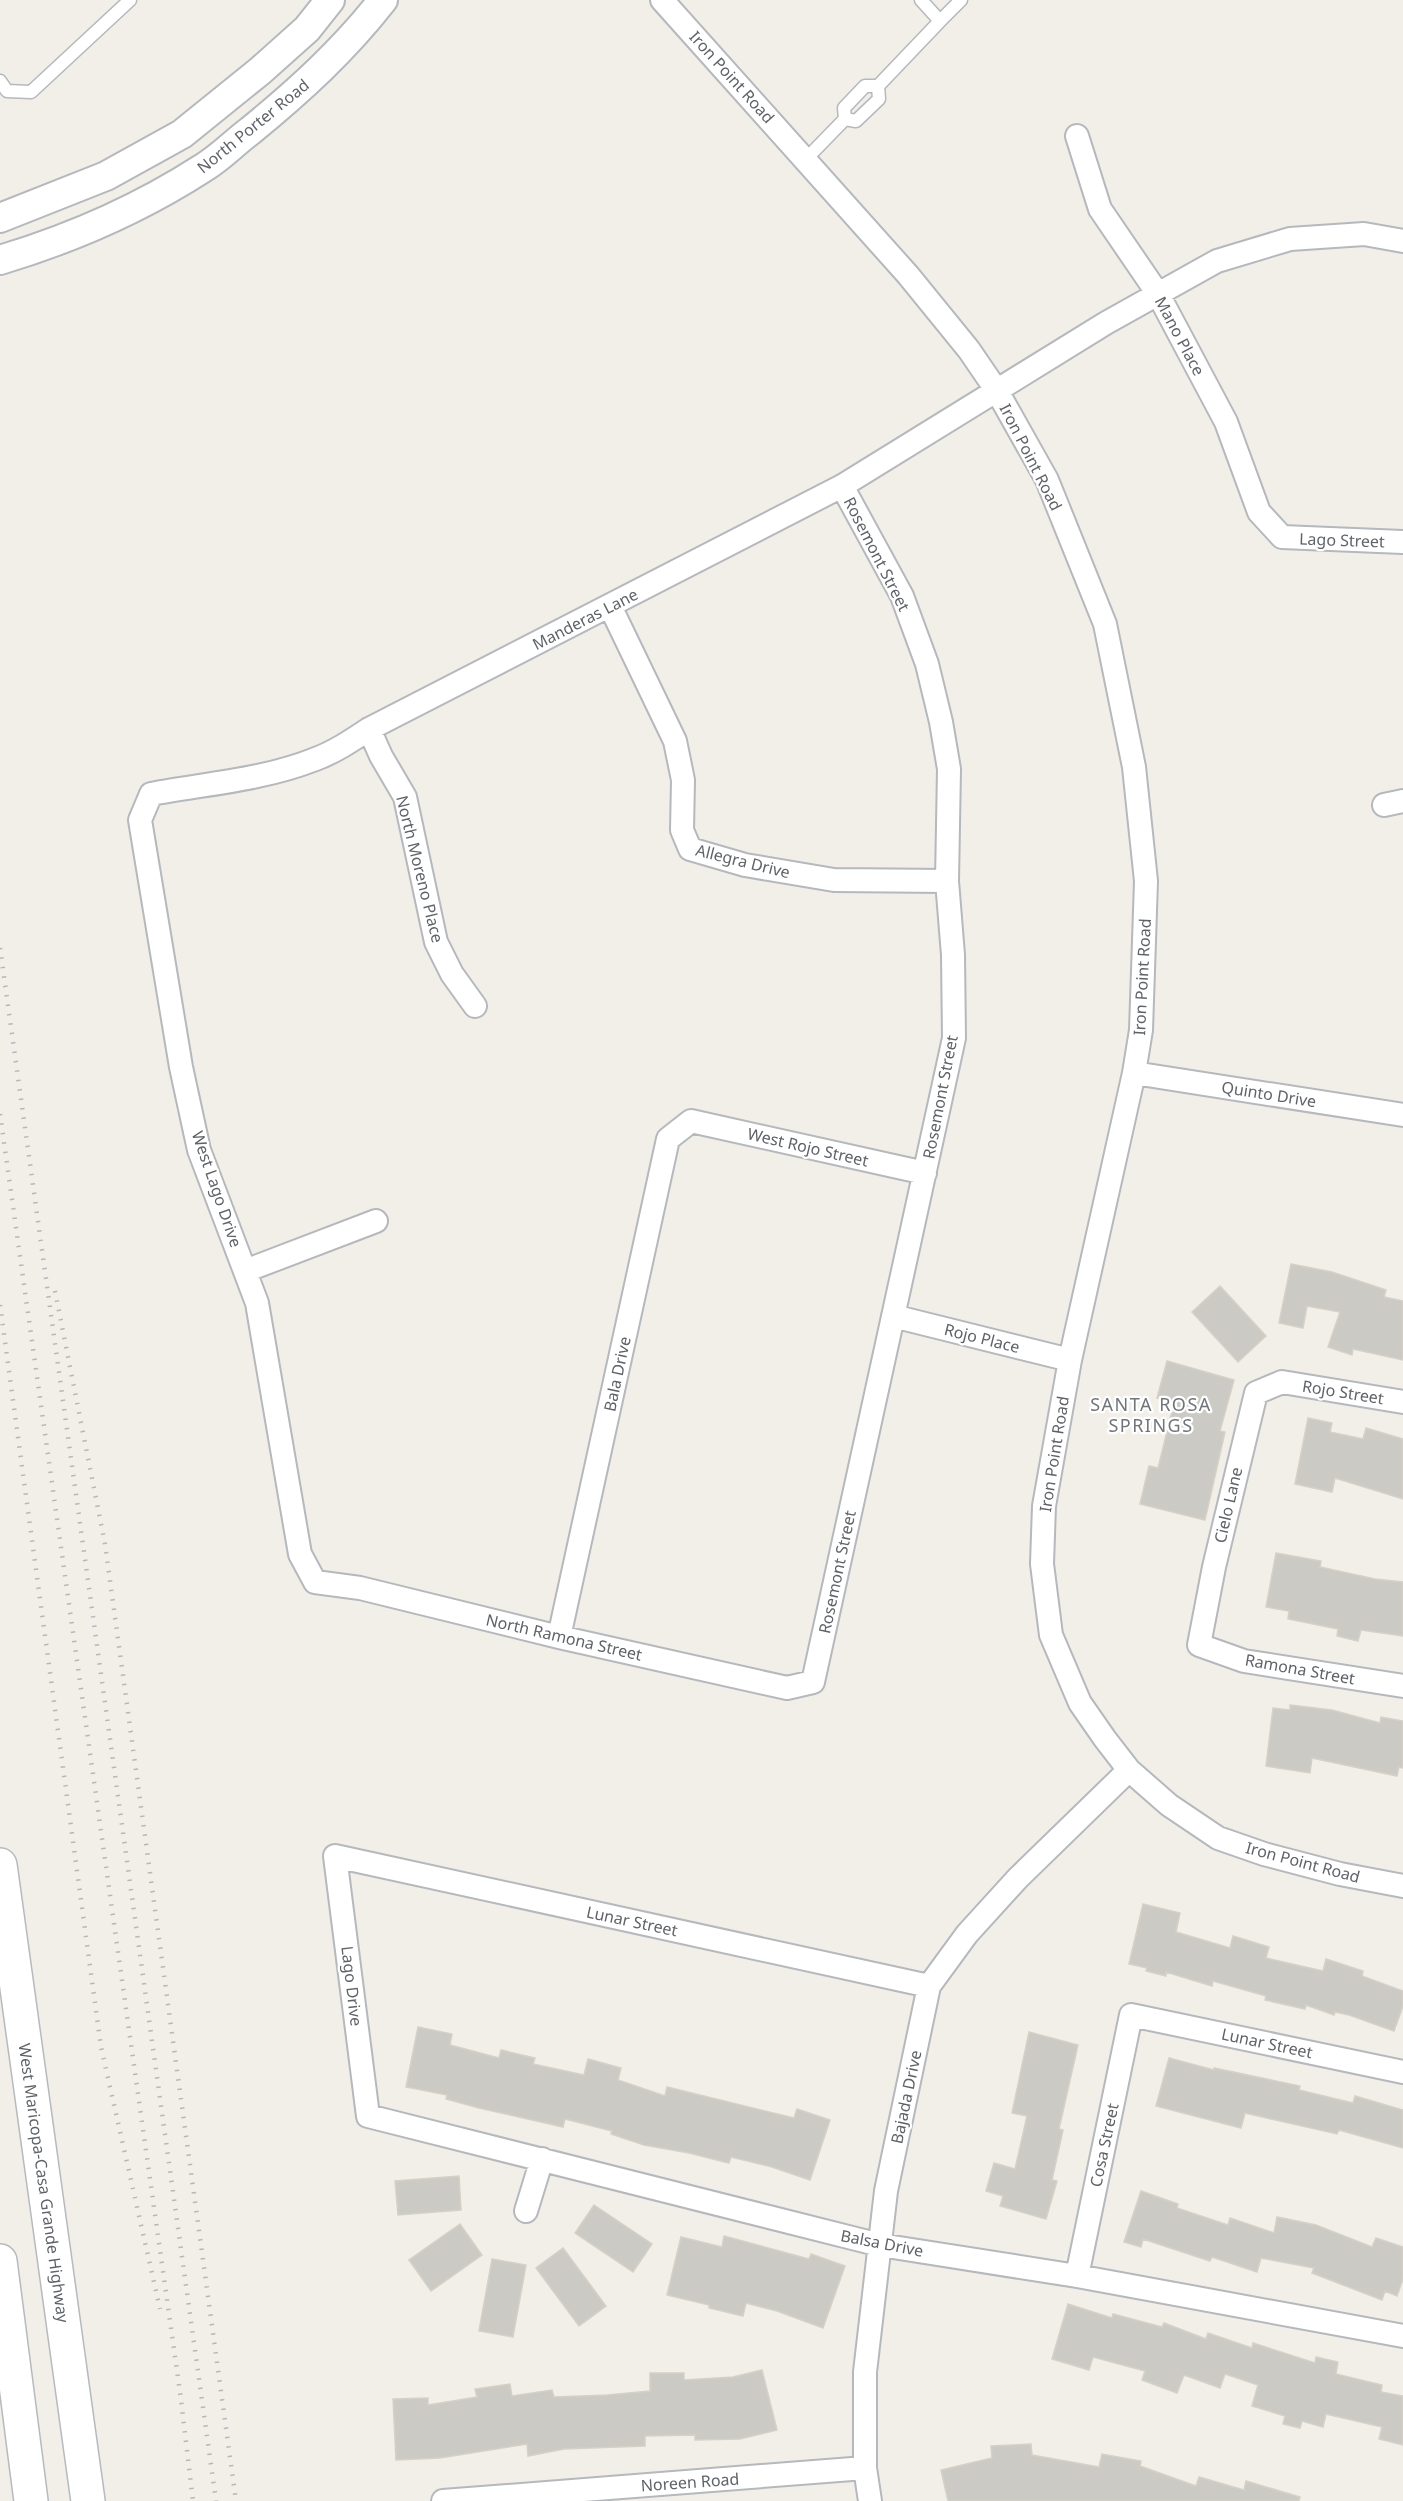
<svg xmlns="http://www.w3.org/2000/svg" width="1403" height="2501" font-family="'Noto Sans',sans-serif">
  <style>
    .building { fill: #cccac5; stroke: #d6d1c6; stroke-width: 1.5 }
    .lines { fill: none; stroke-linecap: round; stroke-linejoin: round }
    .service-casing { stroke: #b5b8bc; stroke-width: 15 }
    .minor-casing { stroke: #b5b8bc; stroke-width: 26 }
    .tertiary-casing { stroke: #b5b8bc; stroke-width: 32 }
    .secondary-casing { stroke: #b6babf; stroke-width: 36 }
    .service { stroke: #fff; stroke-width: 12 }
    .minor { stroke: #fff; stroke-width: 22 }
    .tertiary { stroke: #fff; stroke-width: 28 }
    .secondary { stroke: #fff; stroke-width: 33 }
    .rail { stroke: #b6b7b8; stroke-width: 4.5; stroke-dasharray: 1.5 8; stroke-linecap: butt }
    .labels { text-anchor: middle; stroke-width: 4.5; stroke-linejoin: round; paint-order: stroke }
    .street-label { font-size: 16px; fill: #5f6368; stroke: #fff }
    .neighbourhood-label { font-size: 18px; letter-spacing: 1.5px; fill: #70757a; stroke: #fff }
  </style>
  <rect width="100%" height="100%" fill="#f1efe8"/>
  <path class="building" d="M1291,1264L1332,1272L1386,1290L1384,1297L1403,1301V1360L1353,1349L1352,1355L1328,1347L1340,1312L1307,1306L1303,1328L1279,1323Z
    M1220,1286L1266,1336L1238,1362L1192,1312Z
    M1167,1361L1234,1380L1220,1431L1225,1432L1205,1520L1140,1504L1149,1466L1158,1468L1174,1403L1157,1398Z
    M1308,1418L1332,1423L1330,1432L1363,1439L1366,1428L1403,1439V1499L1335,1478L1332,1492L1295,1484Z
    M1276,1553L1321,1561L1320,1567L1375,1579L1403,1582V1636L1361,1630L1358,1641L1337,1636L1338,1629L1288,1619L1289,1611L1266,1607Z
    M1290,1705L1332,1710L1380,1723L1381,1717L1403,1721V1768L1399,1767L1397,1776L1312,1758L1310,1773L1266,1766L1273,1708L1290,1710Z
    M1143,1904L1180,1913L1176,1932L1230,1948L1233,1936L1269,1947L1266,1958L1323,1971L1326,1959L1363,1971L1362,1976L1403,1991V2006L1394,2031L1349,2015L1335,2012L1334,2015L1306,2005L1305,2009L1265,2000L1266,1996L1213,1981L1212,1986L1166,1972V1976L1146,1971L1147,1968L1129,1964Z
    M418,2027L452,2034L450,2045L499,2058L501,2050L535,2058L533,2064L584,2075L588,2059L621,2068L618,2080L665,2096L667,2087L794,2118L797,2109L830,2120L810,2180L772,2167L731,2157L729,2163L689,2153L644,2145L611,2134L612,2131L565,2119L563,2127L479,2108L446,2099L447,2095L406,2087Z
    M1029,2032L1078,2045L1059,2129L1063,2130L1052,2180L1057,2181L1046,2219L1000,2206L1003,2196L986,2191L994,2163L1015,2169L1027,2116L1012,2113Z
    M1169,2058L1214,2070V2068L1300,2086L1299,2090L1353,2103L1355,2096L1403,2110V2148L1339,2130L1337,2134L1245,2113L1241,2128L1156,2106Z
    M459,2176L461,2210L398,2215L395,2181Z
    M1141,2191L1178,2204L1177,2208L1228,2225L1230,2218L1274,2233L1277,2217L1316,2225L1372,2247L1376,2238L1403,2247V2279L1397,2296L1385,2291L1382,2300L1312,2273L1314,2268L1261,2258L1257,2272L1212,2257L1210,2261L1143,2239L1141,2247L1124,2242Z
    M594,2205L652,2244L633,2272L575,2233Z
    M460,2224L482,2255L431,2291L409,2260Z
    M724,2236L809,2259L811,2254L845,2266L823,2328L777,2311L746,2303L743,2316L709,2308V2305L667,2295L681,2237L722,2247Z
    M563,2248L606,2306L579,2326L536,2268Z
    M492,2259L526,2265L513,2337L479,2331Z
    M1068,2304L1112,2318L1113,2314L1162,2327L1164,2323L1206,2339L1208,2333L1252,2348L1253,2343L1315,2363L1316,2357L1338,2362L1336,2374L1382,2385L1381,2392L1403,2396V2445L1379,2439L1382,2427L1326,2414L1323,2427L1302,2421L1300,2428L1283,2424L1285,2416L1252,2406L1258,2385L1225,2374L1220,2388L1184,2375L1177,2393L1142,2380L1145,2371L1093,2357L1089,2370L1052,2359Z
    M762,2370L777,2430L740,2439L695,2440V2435L645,2436V2446L564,2449L528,2456L527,2444L440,2458L396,2460L393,2399L428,2398V2405L477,2397L475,2389L510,2384L512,2396L552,2390L554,2397L607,2395L650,2391V2373H684V2380L733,2377Z
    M1031,2444L1032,2455L1099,2467L1102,2454L1141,2461L1140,2466L1196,2486L1199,2477L1244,2490L1246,2481L1300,2497L1299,2501H948L941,2470L992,2458L991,2446Z"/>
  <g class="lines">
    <g class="service-casing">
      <path id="service" d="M921,0L940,21L961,0
        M0,81L7,91L31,92L130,0
        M845,119L844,108L865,86H878L940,21
        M845,119L856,121L879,99L878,86
        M806,159L845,119"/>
    </g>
    <g class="minor-casing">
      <path id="minor" d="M662,0L908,275L969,350L997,391L1047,480L1105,624L1134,767L1146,881L1141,1030L1134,1073L1070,1360L1044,1506L1042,1564L1051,1635L1080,1703L1105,1739L1129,1770L1169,1805L1218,1838L1264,1854L1340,1874L1403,1886
        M1077,136L1100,209L1158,294L1226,422L1259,512L1282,537L1403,542
        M842,486L902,596L927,664L941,722L949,769L947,881L953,955L954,1038L813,1682L787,1688L559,1637L360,1588L315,1582L300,1554L257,1303L199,1150L181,1067L140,820L151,794C204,784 262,780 313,760C333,753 351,741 369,729L842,486L1106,323L1217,261L1290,239L1364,234L1403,241
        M610,606L675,741L683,780L682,830L690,849L745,865L834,880L947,881
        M369,729L381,756L405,797L436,942L452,974L475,1006
        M1384,805L1403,801
        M1134,1073L1403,1115
        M245,1271L376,1221
        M893,1316L1070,1360
        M1403,1402L1282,1382L1256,1393L1214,1567L1199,1645L1244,1661L1403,1686
        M559,1637L668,1139L691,1121L925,1173
        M929,1986L335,1856L368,2116L880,2245L1077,2276L1403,2336
        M526,2211L542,2159
        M1077,2276L1131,2015L1403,2072
        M443,2501L865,2468
        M870,2501L865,2468V2372L886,2191L929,1986L967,1934L1018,1878L1129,1770"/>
    </g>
    <g class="tertiary-casing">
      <path id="tertiary" d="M0,218L106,176L182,134L260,71L307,29L330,0
        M0,260C70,239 141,208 203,168C220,158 234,143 250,131C299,91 344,50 383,0"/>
    </g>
    <g class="secondary-casing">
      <path id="secondary" d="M0,1865L88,2501
        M0,2261L31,2501"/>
    </g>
    <use href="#service" class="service"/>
    <use href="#minor" class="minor"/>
    <use href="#tertiary" class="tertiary"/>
    <use href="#secondary" class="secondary"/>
    <path class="rail" d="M0,948L216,2501
      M0,1114L180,2392L193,2501
      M55,1291L105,1544L236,2501
      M0,1305L101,2047L160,2309"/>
  </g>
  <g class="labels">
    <g class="street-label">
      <text transform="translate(732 77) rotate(48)" y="6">Iron Point Road</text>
      <text transform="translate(253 126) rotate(-39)" y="6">North Porter Road</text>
      <text transform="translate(1180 336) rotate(62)" y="6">Mano Place</text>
      <text transform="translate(1031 457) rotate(63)" y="6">Iron Point Road</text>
      <text transform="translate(1342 540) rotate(2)" y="6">Lago Street</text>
      <text transform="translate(877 554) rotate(63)" y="6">Rosemont Street</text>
      <text transform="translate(585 619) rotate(-27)" y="6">Manderas Lane</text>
      <text transform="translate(743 861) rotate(14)" y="6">Allegra Drive</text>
      <text transform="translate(420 869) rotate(76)" y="6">North Moreno Place</text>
      <text transform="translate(1142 977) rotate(-87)" y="6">Iron Point Road</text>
      <text transform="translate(1269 1094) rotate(9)" y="6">Quinto Drive</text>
      <text transform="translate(940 1097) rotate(-79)" y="6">Rosemont Street</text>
      <text transform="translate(808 1147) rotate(13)" y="6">West Rojo Street</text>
      <text transform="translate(217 1189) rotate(71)" y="6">West Lago Drive</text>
      <text transform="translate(982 1338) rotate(14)" y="6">Rojo Place</text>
      <text transform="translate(617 1374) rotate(-78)" y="6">Bala Drive</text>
      <text transform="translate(1343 1392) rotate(9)" y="6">Rojo Street</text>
      <text transform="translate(1054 1454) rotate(-81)" y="6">Iron Point Road</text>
      <text transform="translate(1228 1505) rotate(-77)" y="6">Cielo Lane</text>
      <text transform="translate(837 1572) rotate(-78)" y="6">Rosemont Street</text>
      <text transform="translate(564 1637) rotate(13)" y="6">North Ramona Street</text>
      <text transform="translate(1300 1669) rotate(10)" y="6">Ramona Street</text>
      <text transform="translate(1303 1862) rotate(15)" y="6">Iron Point Road</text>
      <text transform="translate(632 1921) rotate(12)" y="6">Lunar Street</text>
      <text transform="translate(352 1986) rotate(83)" y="6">Lago Drive</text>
      <text transform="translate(1267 2043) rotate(12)" y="6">Lunar Street</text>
      <text transform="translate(906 2097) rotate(-78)" y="6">Bajada Drive</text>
      <text transform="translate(1104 2145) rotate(-78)" y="6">Cosa Street</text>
      <text transform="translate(44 2183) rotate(82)" y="6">West Maricopa-Casa Grande Highway</text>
      <text transform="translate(882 2243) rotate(11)" y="6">Balsa Drive</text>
      <text transform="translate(690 2482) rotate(-4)" y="6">Noreen Road</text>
    </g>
    <g class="neighbourhood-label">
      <text x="1151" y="1411">SANTA ROSA<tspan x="1151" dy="21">SPRINGS</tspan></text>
    </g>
  </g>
</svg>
